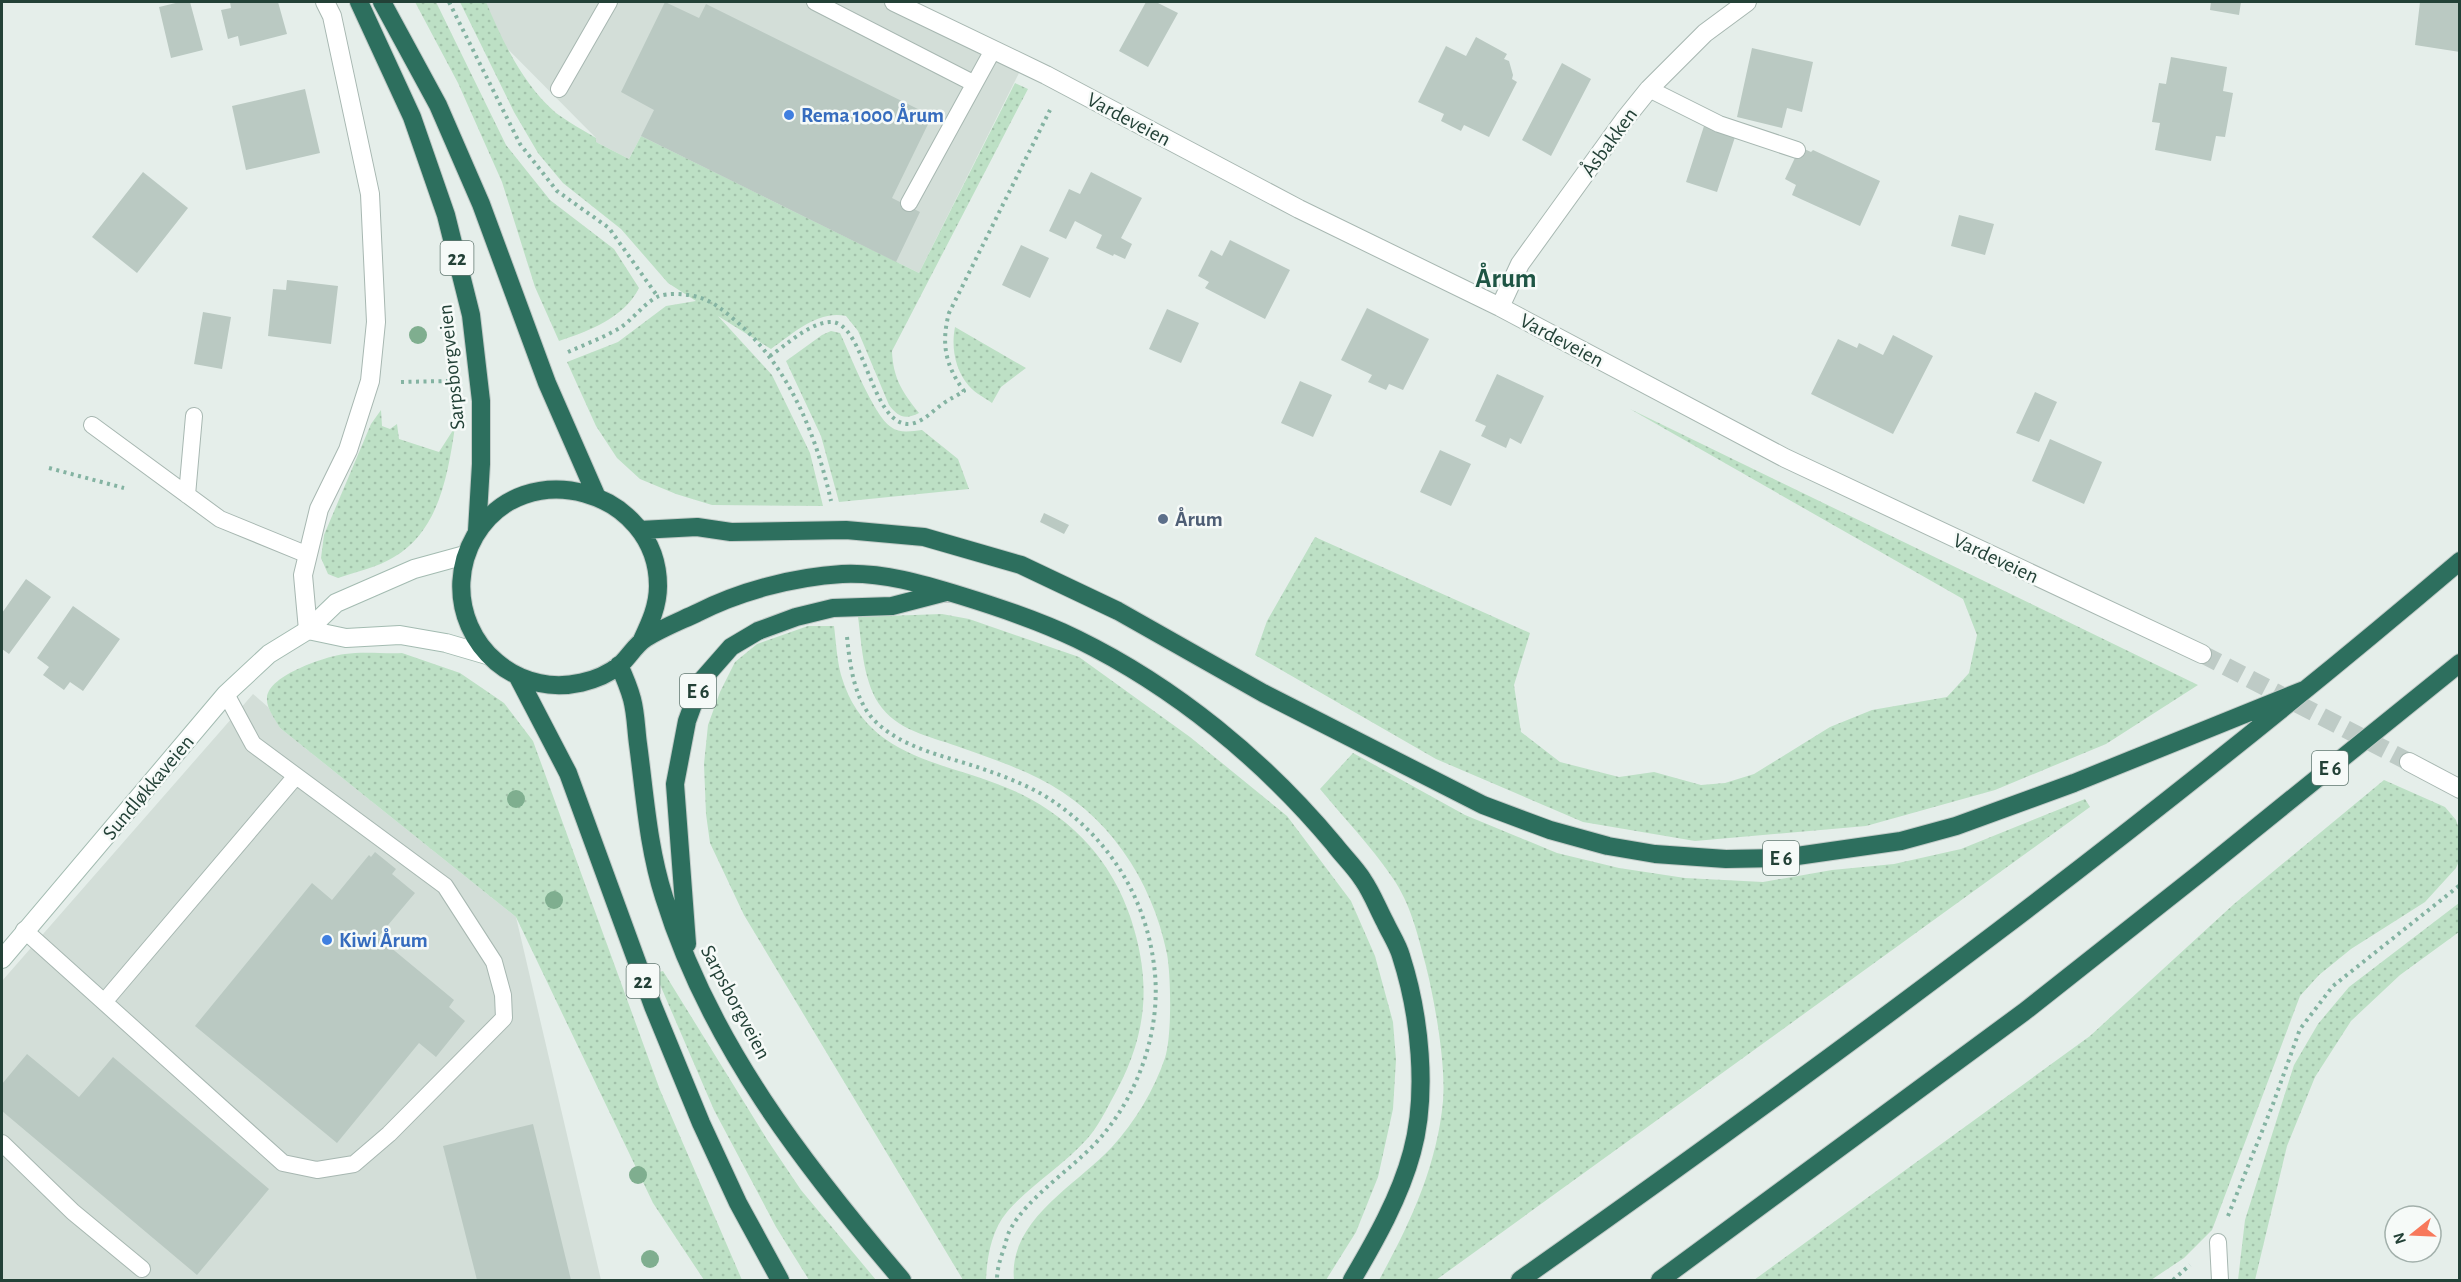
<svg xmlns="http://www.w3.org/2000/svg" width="2461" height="1282" font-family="'Alegreya Sans',sans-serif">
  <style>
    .built { fill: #d3ded8 }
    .grass { fill: url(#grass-dots) }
    .building { fill: #bac9c2 }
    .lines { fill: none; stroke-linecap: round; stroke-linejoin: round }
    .street-tunnel { stroke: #becbc6; stroke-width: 18; stroke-dasharray: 18 9; stroke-linecap: butt }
    .lane-casing { stroke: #a7b7b1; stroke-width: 18 }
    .street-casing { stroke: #a7b7b1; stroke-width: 20 }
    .secondary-casing { stroke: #a3bbb1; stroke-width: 20 }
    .highway-casing { stroke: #c1cac7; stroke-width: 20 }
    .path { stroke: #84b3a2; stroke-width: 4; stroke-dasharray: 3 4.5; stroke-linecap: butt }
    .lane { stroke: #fff; stroke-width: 16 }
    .street { stroke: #fff; stroke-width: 18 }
    .secondary { stroke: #fff; stroke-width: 18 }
    .highway { stroke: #2d6f5e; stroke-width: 18 }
    .tree { fill: #7fae8f }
    .shop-dot { fill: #3f7fe0; stroke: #f6faf8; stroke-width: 2 }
    .service-dot { fill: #5c6f8a; stroke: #f6faf8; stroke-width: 2 }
    .labels { text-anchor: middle; stroke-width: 5; stroke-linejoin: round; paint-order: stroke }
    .shield { fill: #f6faf8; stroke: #627871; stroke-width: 1.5 }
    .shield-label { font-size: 20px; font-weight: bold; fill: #234137 }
    .shop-label { font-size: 21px; font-weight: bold; fill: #366cbe; stroke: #f6faf8; text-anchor: start }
    .street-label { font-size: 21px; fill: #234137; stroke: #f6faf8 }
    .service-label { font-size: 21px; font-weight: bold; fill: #4e5e75; stroke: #f6faf8; text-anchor: start }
    .district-label { font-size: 27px; font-weight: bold; fill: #1e5544; stroke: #f6faf8 }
  </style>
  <defs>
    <pattern id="grass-dots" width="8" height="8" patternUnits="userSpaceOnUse" patternTransform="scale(1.5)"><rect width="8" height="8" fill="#bde0c5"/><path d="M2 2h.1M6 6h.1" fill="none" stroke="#a2c1aa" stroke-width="1.8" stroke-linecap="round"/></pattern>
  </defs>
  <rect width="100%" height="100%" fill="#e5eeea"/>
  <path class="built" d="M480,2H894L1023,65L919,273L641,136L629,159L596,142V138L487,28Z
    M253,694L268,707L280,728L516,917L601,1280H2V981Z"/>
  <path class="grass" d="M415,2H436L506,145L550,200L614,249L639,288C624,318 589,331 559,341L535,287L502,182L458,83Z
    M460,2H486C502,40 523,85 556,113C568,122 583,130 596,138V142L629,159L641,136L919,273L1015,83L1028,89L892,351C893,378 902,392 919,413C905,420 898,417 889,405L858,331L846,316C817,310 793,334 771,349L718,316L772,375L810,453L823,506L712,505L676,494L640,479L617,458L596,426L567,362L618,342L666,306L696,301L668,283L621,229L563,183L538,153L514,112Z
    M955,327L1026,368L1001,387L992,403C985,398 975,393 969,386C955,370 951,347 955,327Z
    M831,331L840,333C850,354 873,415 891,427C900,434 912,431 922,430L958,459L969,489L839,502L821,436L786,361L822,335Z
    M1630,409L2198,685L2106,744L1995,790L1866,826L1695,841L1583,822L1436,759L1255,655L1267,621L1315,537L1530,633L1514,685L1521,732L1560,762L1619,777L1654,772L1701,785L1725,783L1754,774L1830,727L1872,710L1947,697L1969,673L1977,635L1963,599Z
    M381,410L382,426L390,429L397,424L399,439L439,452L455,427C448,474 439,531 394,557C378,567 356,572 338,578L328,574L321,558L324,535L371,424Z
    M942,614L969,619L1079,657L1190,737L1287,816L1351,901L1375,956L1393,1022L1396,1060L1393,1109L1378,1177L1356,1232L1326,1280H1014C1008,1220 1077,1185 1112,1147C1135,1122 1154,1090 1165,1058C1172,1037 1171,976 1167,954C1152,879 1107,812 1038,778C1014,766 987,757 962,748C934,737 902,733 882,708C863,684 862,646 858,617Z
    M808,626H834C836,642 837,660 841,675C867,764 951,760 1021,794C1075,821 1112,862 1131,919C1153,987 1146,1040 1111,1101C1104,1114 1097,1128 1087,1139C1063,1166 1030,1185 1007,1212C991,1231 987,1258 986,1280H963L744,915L710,843L706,814L704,764L708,725L720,692L735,662L757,644Z
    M402,653L460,673L504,703L533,741L660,1090L742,1280H704L653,1203L516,917L280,728C275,719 266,708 267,698C268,675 327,656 345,654C364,651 384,654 402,653Z
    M1353,753L1465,815L1557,853L1619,868L1685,878L1763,882L1832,870L1894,864L1961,849L2085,799L2090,807L1436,1280H1379C1410,1224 1437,1166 1443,1101C1446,1064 1435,1003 1426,966C1418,936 1411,904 1392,877C1371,846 1344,818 1320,789Z
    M2384,780L2445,807L2456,820L2459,829V861L2456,868L2425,902L2351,949L2319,975L2300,996L2212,1230L2184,1258L2151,1280H1754L2090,1036L2234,904Z
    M2459,903V932L2400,975L2351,1021L2315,1077L2287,1146L2255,1280H2238L2245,1220L2294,1065L2318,1024L2349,987Z
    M663,971L768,1141L801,1190L876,1280H809L776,1227L714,1110L655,973Z"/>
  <path class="building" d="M180,2H190L203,50L171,58L159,7Z
    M230,2H278L287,34L240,46L238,36L228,39L221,10L231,8Z
    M665,2L699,18L706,4L932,116L892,198L920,212L896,262L641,136L654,110L621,92Z
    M1146,2H1156L1178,13L1148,67L1119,51Z
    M2211,2H2241L2239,15L2210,10Z
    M2420,2H2460V52L2415,45Z
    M1476,37L1507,54L1504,59L1509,61L1513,75L1512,79L1517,82L1489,137L1464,125L1461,131L1441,121L1444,114L1418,102L1446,46L1466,56Z
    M1752,48L1813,62L1802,112L1787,108L1782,128L1737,117Z
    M2171,57L2227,67L2223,91L2233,93L2225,137L2216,136L2211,161L2155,150L2160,123L2152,122L2159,83L2166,84Z
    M1562,63L1591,79L1551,156L1522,140Z
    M305,89L320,153L246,170L232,106Z
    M1704,126L1735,137L1717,192L1686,182Z
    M1800,147L1811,152L1813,150L1880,181L1860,226L1792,195L1796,185L1785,179Z
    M143,172L188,208L137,273L92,237Z
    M1091,172L1142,198L1121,238L1132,244L1125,259L1114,254L1113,256L1096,248L1102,235L1075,221L1066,239L1049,231L1069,189L1080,194Z
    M1959,215L1994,224L1985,255L1951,246Z
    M1230,240L1290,270L1265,319L1205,288L1209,282L1198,276L1211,250L1222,256Z
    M1021,245L1049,258L1030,298L1002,285Z
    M287,280L338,286L331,344L268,336L273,289L286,290Z
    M1367,308L1429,339L1403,390L1389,384L1386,390L1368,382L1372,375L1341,360Z
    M1167,309L1199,323L1181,363L1149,349Z
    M203,312L231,317L222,369L194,364Z
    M1893,335L1933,356L1893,434L1811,394L1838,339L1857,348L1859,343L1883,355Z
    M1497,374L1544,396L1521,444L1510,438L1506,448L1481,436L1486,426L1475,421Z
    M1300,381L1332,395L1313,437L1281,423Z
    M2035,392L2057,402L2039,442L2016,433Z
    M2050,439L2102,462L2084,504L2032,481Z
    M1440,450L1471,464L1451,506L1420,492Z
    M1044,513L1069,525L1064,534L1040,522Z
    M26,579L51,597L9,654L2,649V613Z
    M73,606L120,639L83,691L70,682L64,690L43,675L49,667L37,658Z
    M375,852L396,869L392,874L415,893L378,937L454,1000L449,1007L465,1021L436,1057L419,1043L337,1143L195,1026L312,883L332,900L369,855L371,857Z
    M27,1054L79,1097L113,1057L269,1189L197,1275L2,1111V1084Z
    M533,1124L571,1280H477L443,1146Z"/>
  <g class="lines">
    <path class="street-tunnel" d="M2202,654L2409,762"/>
    <g class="lane-casing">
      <path id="lane" d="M815,2L973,83
        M559,89L609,2
        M1649,89L1719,124L1797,150
        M909,203L993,50
        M92,425L220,519L308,555
        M187,495L194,416
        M24,930L283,1163L317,1170L354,1164L389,1134L504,1018L503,995L494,962L445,886L253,744L226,694
        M104,1002L296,776
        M2,1143L73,1212L142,1269
        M2218,1242L2220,1280"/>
    </g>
    <g class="street-casing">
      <path id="street" d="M894,2L1046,75L1299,209L1500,307L1785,458L2202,654
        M1500,307L1520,264L1624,120L1649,89L1705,33L1747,2
        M308,630L303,575L319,509L348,450L370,381L376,322L370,194L332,16L325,2
        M2409,762L2460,789"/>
    </g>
    <g class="secondary-casing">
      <path id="secondary" d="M308,630L346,638L400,635L446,643L487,655
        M2,959L226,694L269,654L308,630L336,603L414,569L465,555"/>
    </g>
    <g class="highway-casing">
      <path id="highway" d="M359,2L412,117L446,215L471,315L481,401V464L477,531
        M382,2L438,105L481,204L547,383L596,495
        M640,530L697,527L731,532L846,530L924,537L1021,565L1118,611L1263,693L1483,805L1550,830L1608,846L1655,854L1726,859L1783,858L1901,841L1956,826L2074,783L2304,690
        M642,640C650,623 658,606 658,586C658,490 524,452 475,536C441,595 473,668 539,683C566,689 598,682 620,665C629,657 635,645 646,638C662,628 680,621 697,613C740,591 794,577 842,574C883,572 923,584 962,596C1001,608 1040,621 1077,639C1175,687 1264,760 1334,844C1343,856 1355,867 1363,880C1372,893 1378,909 1385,922C1390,933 1398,945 1401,956C1420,1015 1428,1093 1412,1152C1400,1197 1375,1241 1352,1280
        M619,665C624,676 629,688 632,699C636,714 636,730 638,744C645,796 648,847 664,897C709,1043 804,1165 902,1280
        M518,677L568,773L653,1006L701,1123L738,1203L780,1280
        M687,944L675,784L687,721L702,680L731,647L758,631L796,617L833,608L892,606L946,592
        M1520,1280C1842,1053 2159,817 2460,561
        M1660,1280L2024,1012L2200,873L2460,663"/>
    </g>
    <path class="path" d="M449,2L520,144L557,191L609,228L658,297
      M568,352C584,345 602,338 618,329C632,321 643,304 657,297C668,292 687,294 698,297C713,301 724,311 736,321C789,367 816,434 831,501
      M770,356C786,345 808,324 829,322C865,318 870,427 910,424C924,422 933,410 944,403C951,398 958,395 964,391C945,365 941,343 949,313L1050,110
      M401,382L448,381
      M49,468L124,488
      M847,637C850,665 854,701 876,722C902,747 940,755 974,766C998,774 1023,783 1045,796C1106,834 1145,894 1154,965C1162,1023 1142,1086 1106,1131C1080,1165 1027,1195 1009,1232C1006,1239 1005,1247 1002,1254C999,1263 997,1271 997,1280
      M2228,1216L2273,1104L2300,1029L2333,986L2460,885
      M2173,1280L2190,1265"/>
    <use href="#lane" class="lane"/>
    <use href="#street" class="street"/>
    <use href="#secondary" class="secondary"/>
    <use href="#highway" class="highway"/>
  </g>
  <g class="tree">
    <circle cx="418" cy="335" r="9"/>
    <circle cx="516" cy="799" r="9"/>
    <circle cx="554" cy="900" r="9"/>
    <circle cx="638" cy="1175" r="9"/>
    <circle cx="650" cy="1259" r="9"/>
  </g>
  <g class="shop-dot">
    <circle cx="789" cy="115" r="6"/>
    <circle cx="327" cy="940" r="6"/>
  </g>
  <circle class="service-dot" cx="1163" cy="519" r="6"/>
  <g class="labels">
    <g class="shield">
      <rect x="440.5" y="241" width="33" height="34" rx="4.5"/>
      <rect x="680" y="674" width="36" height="34" rx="4.5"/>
      <rect x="2312" y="751" width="36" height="34" rx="4.5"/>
      <rect x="1763" y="841" width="36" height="34" rx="4.5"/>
      <rect x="626.5" y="964" width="33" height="34" rx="4.5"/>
    </g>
    <g class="shield-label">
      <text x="457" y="265">22</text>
      <text x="698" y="698">E 6</text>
      <text x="2330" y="775">E 6</text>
      <text x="1781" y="865">E 6</text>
      <text x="643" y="988">22</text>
    </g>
    <g class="shop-label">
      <text x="801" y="122">Rema 1000 Årum</text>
      <text x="339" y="947">Kiwi Årum</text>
    </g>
    <g class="street-label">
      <text transform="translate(1129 119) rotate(28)" y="7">Vardeveien</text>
      <text transform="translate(1609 142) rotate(-54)" y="7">Åsbakken</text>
      <text transform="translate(1562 340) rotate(28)" y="7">Vardeveien</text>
      <text transform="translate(451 367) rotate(-96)" y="7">Sarpsborgveien</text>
      <text transform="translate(1996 558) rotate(25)" y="7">Vardeveien</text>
      <text transform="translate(148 787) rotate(-50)" y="7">Sundløkkaveien</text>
      <text transform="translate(736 1002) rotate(62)" y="7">Sarpsborgveien</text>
    </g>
    <g class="service-label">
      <text x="1175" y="526">Årum</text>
    </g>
    <g class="district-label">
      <text x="1506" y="287">Årum</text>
    </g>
  </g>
  <rect width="2461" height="1282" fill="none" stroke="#234137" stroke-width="6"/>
  <g transform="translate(2413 1234) rotate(252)"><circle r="28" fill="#f6faf8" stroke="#a2b0ab" stroke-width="1.5"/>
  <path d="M0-4.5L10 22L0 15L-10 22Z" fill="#f7785b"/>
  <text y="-9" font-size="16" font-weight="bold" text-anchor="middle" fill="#234137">N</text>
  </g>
</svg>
